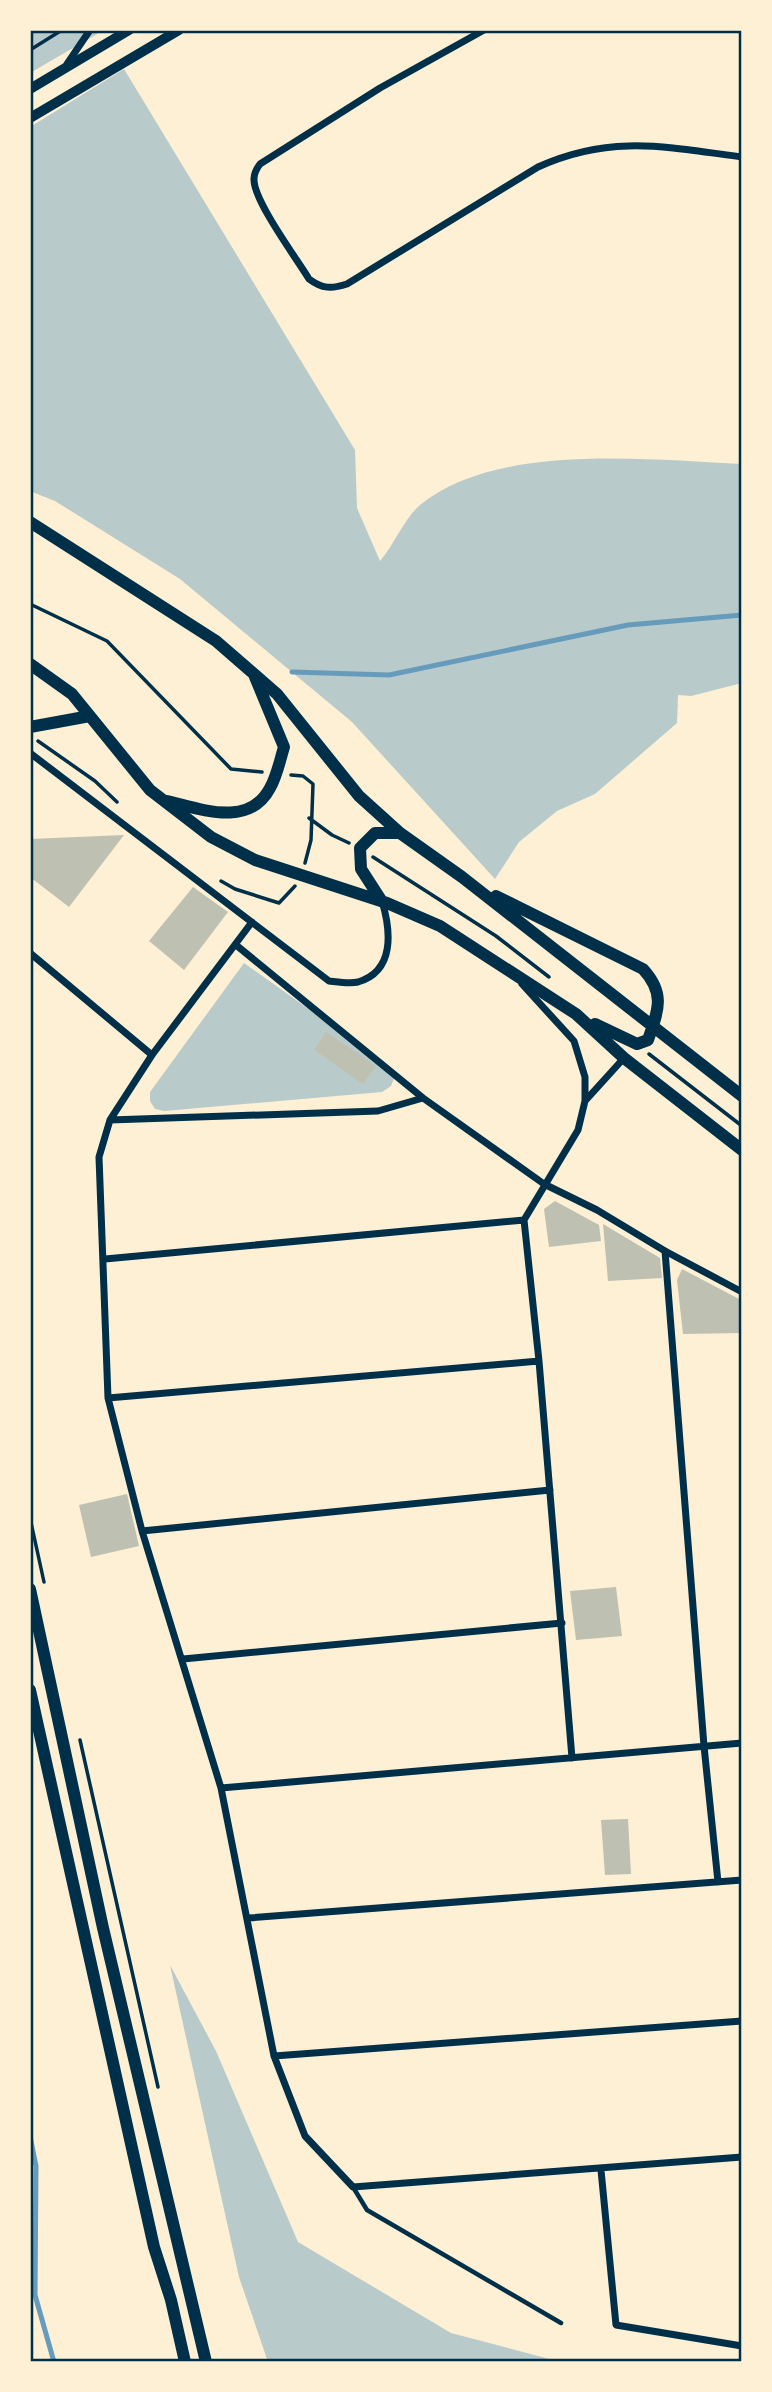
<svg xmlns="http://www.w3.org/2000/svg" width="772" height="2392" font-family="Arial,sans-serif">
  <style>
    .green { fill: #b9caca }
    .lines { fill: none; stroke-linecap: round; stroke-linejoin: round }
    .stream { stroke: #669bbc; stroke-width: 5 }
    .building { fill: #bec0b2 }
    .path { stroke: #003049; stroke-width: 3.5 }
    .service { stroke: #003049; stroke-width: 4.5 }
    .minor { stroke: #003049; stroke-width: 7 }
    .tertiary { stroke: #003049; stroke-width: 10 }
    .secondary { stroke: #003049; stroke-width: 12 }
    .neatline { fill: none; stroke: #003049; stroke-width: 2.5 }
  </style>
  <rect width="100%" height="100%" fill="#fdf0d5"/>
  <path class="green" d="M30,30H104L30,73Z
    M124,69L355,450L357,508L380,561C394,545 404,519 420,505C497,442 649,460 742,464V683L691,696L678,695L677,723L595,794L557,811L519,842L495,879L352,722L180,579L55,501L30,491V127Z
    M244,963L390,1067L395,1076L391,1086L382,1092L164,1111L155,1109L150,1101V1092Z
    M170,1965L216,2051L298,2242L451,2333L561,2362H268L239,2277Z"/>
  <g class="lines">
    <path class="stream" d="M292,672L389,675L628,625L742,615
      M30,2136L36,2166L35,2295L54,2362"/>
  </g>
  <path class="building" d="M124,835L69,907L30,877V839Z
    M193,887L228,912L184,970L149,941Z
    M326,1032L376,1066L363,1084L314,1050Z
    M555,1201L599,1225L601,1241L549,1247L544,1209Z
    M603,1224L660,1258L662,1278L608,1281Z
    M682,1269L741,1300L742,1333L683,1334L677,1280Z
    M127,1494L139,1546L91,1557L79,1505Z
    M616,1587L622,1636L576,1640L570,1591Z
    M628,1819L631,1874L605,1875L601,1820Z"/>
  <g class="lines">
    <path class="path" d="M30,50L62,30
      M30,604L107,641L231,769L262,772
      M38,741L95,781L117,802
      M291,775L303,776L313,784L311,840L305,863
      M309,818L332,835L349,843
      M373,857L496,936L549,977
      M221,881L235,889L279,903L295,886
      M649,1054L742,1126
      M30,1518L44,1582
      M80,1740L158,2087"/>
    <path class="service" d="M353,2187L367,2210L561,2323"/>
    <path class="minor" d="M484,30L380,88L260,164C257,168 254,173 254,179C253,200 297,259 309,279C322,289 332,289 347,284L538,167C610,134 667,147 742,157
      M67,64L90,30
      M30,753L329,981C338,982 350,984 358,982C395,971 391,931 382,901
      M252,922L152,1055L110,1120L99,1157L108,1398L142,1531L221,1788L274,2056L305,2136L353,2187L742,2157
      M236,945L423,1098L544,1184L597,1210L665,1251L742,1292
      M30,953L152,1055
      M522,984L574,1041L585,1077V1101L578,1130L524,1220L539,1361L572,1758
      M585,1101L624,1058
      M110,1120L378,1111L423,1098
      M665,1251L704,1746L718,1882
      M105,1259L524,1220
      M108,1398L539,1361
      M142,1531L550,1490
      M183,1659L562,1623
      M221,1788L742,1743
      M249,1918L742,1880
      M274,2056L742,2021
      M601,2170L616,2325L742,2346"/>
    <path class="tertiary" d="M30,89L129,30
      M30,118L179,30"/>
    <path class="secondary" d="M30,522L216,641L277,694L359,796L400,833L462,877L742,1096
      M30,664L72,694L150,790L211,837L255,860L387,903L440,926L576,1014L624,1058L742,1150
      M30,727L90,716
      M167,801C201,809 249,828 270,788C277,776 280,760 284,747L255,677
      M496,896L643,969C666,994 658,1011 648,1040L637,1044L595,1024
      M381,900L361,869L360,848L375,833H399
      M30,1589L103,1928L206,2362
      M30,1690L154,2247L171,2300L185,2362"/>
  </g>
  <rect width="772" height="2392" fill="none" stroke="#fdf0d5" stroke-width="63"/>
  <rect x="32" y="32" width="708" height="2328" class="neatline"/>
</svg>
